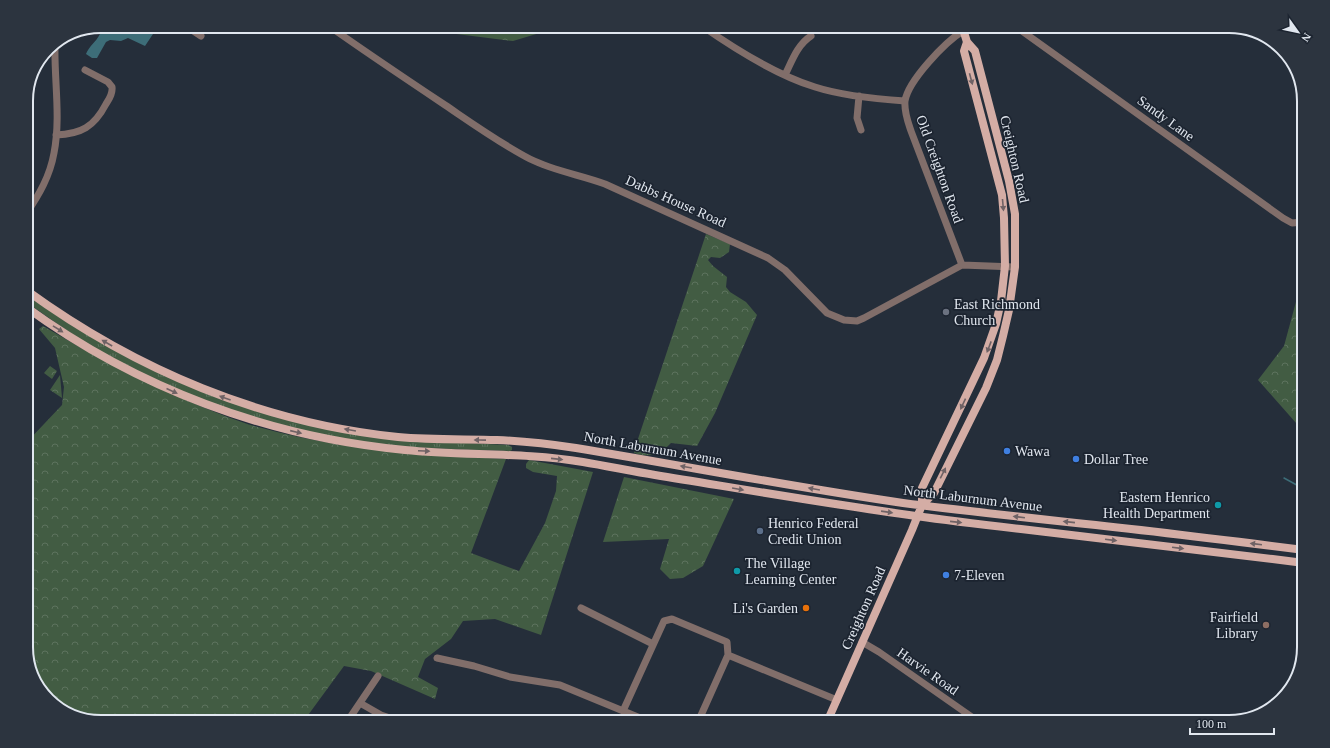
<svg xmlns="http://www.w3.org/2000/svg" width="1330" height="748" font-family="Georgia,serif">
  <style>
    .grass { fill: url(#grass-tufts) }
    .forest { fill: url(#forest-crowns) }
    .water { fill: #3d6d78 }
    .lines { fill: none; stroke-linecap: round; stroke-linejoin: round }
    .stream { stroke: #3d6d78; stroke-width: 1.5 }
    .minor { stroke: #816e6a; stroke-width: 7 }
    .major { stroke: #d4ada5; stroke-width: 8 }
    .oneway { fill: #6f6265 }
    .worship-dot { fill: #6b7280; stroke: #1c2430; stroke-width: 1.5 }
    .shop-dot { fill: #3f7fe0; stroke: #1c2430; stroke-width: 1.5 }
    .culture-dot { fill: #0f9aa8; stroke: #1c2430; stroke-width: 1.5 }
    .service-dot { fill: #5c6f8a; stroke: #1c2430; stroke-width: 1.5 }
    .food-dot { fill: #e8710a; stroke: #1c2430; stroke-width: 1.5 }
    .education-dot { fill: #8d6e63; stroke: #1c2430; stroke-width: 1.5 }
    .labels { text-anchor: middle; stroke-width: 3.5; stroke-linejoin: round; paint-order: stroke }
    .street-label { font-size: 14px; fill: #e1e7ef; stroke: #1c2430 }
    .poi-label { font-size: 14px; fill: #e1e7ef; stroke: #1c2430; text-anchor: start }
    .rim { fill: none; stroke: #e1e7ef; stroke-width: 2 }
  </style>
  <defs>
    <pattern id="grass-tufts" width="24" height="20" patternUnits="userSpaceOnUse"><rect width="24" height="20" fill="#425c43"/><path d="M3 7l-1-3M5 7V3M7 7l1-3M15 17l-1-3M17 17v-4M19 17l1-3" fill="none" stroke="#5d735e"/></pattern>
    <pattern id="forest-crowns" width="20" height="18" patternUnits="userSpaceOnUse"><rect width="20" height="18" fill="#425c43"/><path d="M2 6a3 3 0 1 1 6 0M12 15a3 3 0 1 1 6 0" fill="none" stroke="#5d735e"/></pattern>
  </defs>
  <rect width="100%" height="100%" fill="#252e3a"/>
  <path class="grass" d="M26,295L74,327L251,409L403,440L508,445L512,447V450L510,451C458,449 405,449 353,440C258,426 158,388 77,337C61,327 47,316 32,306L26,302Z"/>
  <path class="forest" d="M411,26H563L513,41L409,28Z
    M706,234L730,244L729,252L720,258L711,257L708,260L713,266L727,277L726,287L730,292L746,302L757,315L715,413L697,446L671,443C659,455 650,458 634,453L635,448Z
    M1303,276L1304,277V432L1258,380L1284,346Z
    M43,326C94,356 145,383 200,406C220,414 241,423 262,428C343,450 423,455 506,459L471,553L519,571L545,523L556,491L557,476L533,472L526,468V464L529,460L593,472L541,635L495,619L463,621L451,639L425,659L418,677L438,688L435,699L371,671L344,666L303,722H101L64,712L36,685L26,651V443L62,405L64,387L55,348L39,329Z
    M50,366L57,371L52,379L44,373Z
    M60,375L62,398L50,390Z
    M624,477L734,499L703,566L683,578L670,579L660,569L669,539L603,542Z"/>
  <path class="water" d="M101,26H156L157,28L145,46L128,38L121,41L110,40L106,42L97,58H92L86,54C89,46 96,42 100,34L97,27Z"/>
  <g class="lines">
    <path class="stream" d="M1284,478L1304,489"/>
    <path class="minor" d="M186,26L201,36
      M329,26C367,53 406,79 445,105C473,124 501,144 530,159C554,171 581,175 605,184L768,258L785,270L827,313L844,320L857,321L864,318L962,265L1015,267
      M702,26C735,49 776,75 815,87C843,96 875,99 905,101
      M1015,26L1283,218L1292,223L1304,222
      M785,75C792,61 797,45 811,36
      M859,96L857,118L861,130
      M56,135C81,134 94,127 106,104C109,99 113,94 112,87L108,82L85,70
      M26,214C39,195 50,176 54,153C61,117 54,80 55,44
      M962,265L911,131C908,122 904,112 905,101C908,81 945,42 963,31C970,27 982,27 990,26
      M581,608L653,644
      M862,642L879,652L979,722
      M437,658L474,666L510,677L560,685L650,722
      M360,703L381,715L402,722
      M623,711L664,621L672,619L727,642L728,655L837,700
      M890,719L895,722
      M347,722L378,676
      M698,722L728,655"/>
    <path class="major" d="M26,290C136,370 262,423 398,437C431,440 464,439 497,440C523,441 550,444 576,448C685,466 793,487 903,503C957,510 1012,516 1067,522C1146,530 1225,540 1304,550
      M26,307C137,388 268,437 405,450C464,456 524,452 583,462C607,466 631,471 655,475C742,489 829,504 916,516C951,521 986,525 1021,529C1116,540 1210,551 1304,563
      M922,505L934,493L986,388L997,360L1003,336L1009,310L1015,267V214L1009,181L975,51L967,42L962,26
      M827,722L912,530L922,505V488L984,358L996,324L1001,301L1005,266L1004,218L1002,195L964,51L967,42"/>
  </g>
  <defs><path id="oneway-solid" d="M-6-.8H1V-3.2L6.5 0L1 3.2V.8H-6Z"/></defs>
  <g class="oneway">
    <use href="#oneway-solid" transform="translate(971 79) rotate(75)"/>
    <use href="#oneway-solid" transform="translate(1003 205) rotate(85)"/>
    <use href="#oneway-solid" transform="translate(58 329) rotate(32)"/>
    <use href="#oneway-solid" transform="translate(107 343) rotate(-150)"/>
    <use href="#oneway-solid" transform="translate(989 347) rotate(111)"/>
    <use href="#oneway-solid" transform="translate(172 391) rotate(24)"/>
    <use href="#oneway-solid" transform="translate(225 398) rotate(-160)"/>
    <use href="#oneway-solid" transform="translate(963 404) rotate(115)"/>
    <use href="#oneway-solid" transform="translate(350 430) rotate(-170)"/>
    <use href="#oneway-solid" transform="translate(296 432) rotate(13)"/>
    <use href="#oneway-solid" transform="translate(480 440) rotate(-179)"/>
    <use href="#oneway-solid" transform="translate(424 451) rotate(3)"/>
    <use href="#oneway-solid" transform="translate(557 459) rotate(6)"/>
    <use href="#oneway-solid" transform="translate(686 467) rotate(-170)"/>
    <use href="#oneway-solid" transform="translate(943 473) rotate(-63)"/>
    <use href="#oneway-solid" transform="translate(738 489) rotate(10)"/>
    <use href="#oneway-solid" transform="translate(814 489) rotate(-170)"/>
    <use href="#oneway-solid" transform="translate(887 512) rotate(8)"/>
    <use href="#oneway-solid" transform="translate(1019 517) rotate(-173)"/>
    <use href="#oneway-solid" transform="translate(956 522) rotate(6)"/>
    <use href="#oneway-solid" transform="translate(1069 522) rotate(-174)"/>
    <use href="#oneway-solid" transform="translate(1111 540) rotate(7)"/>
    <use href="#oneway-solid" transform="translate(1256 544) rotate(-173)"/>
    <use href="#oneway-solid" transform="translate(1178 548) rotate(7)"/>
  </g>
  <circle class="worship-dot" cx="946" cy="312" r="4"/>
  <g class="shop-dot">
    <circle cx="1007" cy="451" r="4"/>
    <circle cx="1076" cy="459" r="4"/>
    <circle cx="946" cy="575" r="4"/>
  </g>
  <g class="culture-dot">
    <circle cx="1218" cy="505" r="4"/>
    <circle cx="737" cy="571" r="4"/>
  </g>
  <circle class="service-dot" cx="760" cy="531" r="4"/>
  <circle class="food-dot" cx="806" cy="608" r="4"/>
  <circle class="education-dot" cx="1266" cy="625" r="4"/>
  <g class="labels">
    <g class="street-label">
      <text transform="translate(1166 118) rotate(36)" y="5">Sandy Lane</text>
      <text transform="translate(1015 159) rotate(77)" y="5">Creighton Road</text>
      <text transform="translate(940 169) rotate(70)" y="5">Old Creighton Road</text>
      <text transform="translate(676 201) rotate(24)" y="5">Dabbs House Road</text>
      <text transform="translate(653 448) rotate(10)" y="5">North Laburnum Avenue</text>
      <text transform="translate(973 498) rotate(7)" y="5">North Laburnum Avenue</text>
      <text transform="translate(863 608) rotate(-66)" y="5">Creighton Road</text>
      <text transform="translate(928 671) rotate(35)" y="5">Harvie Road</text>
    </g>
    <g class="poi-label">
      <text x="954" y="309">East Richmond<tspan x="954" dy="16">Church</tspan></text>
      <text x="1015" y="456">Wawa</text>
      <text x="1084" y="464">Dollar Tree</text>
      <text x="1210" y="502" text-anchor="end">Eastern Henrico<tspan x="1210" dy="16">Health Department</tspan></text>
      <text x="768" y="528">Henrico Federal<tspan x="768" dy="16">Credit Union</tspan></text>
      <text x="745" y="568">The Village<tspan x="745" dy="16">Learning Center</tspan></text>
      <text x="954" y="580">7-Eleven</text>
      <text x="798" y="613" text-anchor="end">Li's Garden</text>
      <text x="1258" y="622" text-anchor="end">Fairfield<tspan x="1258" dy="16">Library</tspan></text>
    </g>
  </g>
  <path d="M0 0H1330V748H0ZM101 33H1229A68 68 0 0 1 1297 101V647A68 68 0 0 1 1229 715H101A68 68 0 0 1 33 647V101A68 68 0 0 1 101 33Z" fill="#2c343f" fill-rule="evenodd"/>
  <path class="rim" d="M101 33H1229A68 68 0 0 1 1297 101V647A68 68 0 0 1 1229 715H101A68 68 0 0 1 33 647V101A68 68 0 0 1 101 33Z"/>
  <g transform="translate(1298 32) rotate(123)" stroke="#1c2430" stroke-width="3" paint-order="stroke">
  <path d="M0-3L7 15L0 10L-7 15Z" fill="#e1e7ef"/>
  <text y="-6" font-size="11" font-weight="bold" text-anchor="middle" fill="#e1e7ef">N</text>
  </g>
  <path d="M1190 728v6h84v-6" fill="none" stroke="#e1e7ef" stroke-width="2"/>
  <text x="1196" y="728" font-size="12" fill="#e1e7ef" stroke="#1c2430" stroke-width="3" paint-order="stroke">100 m</text>
</svg>
